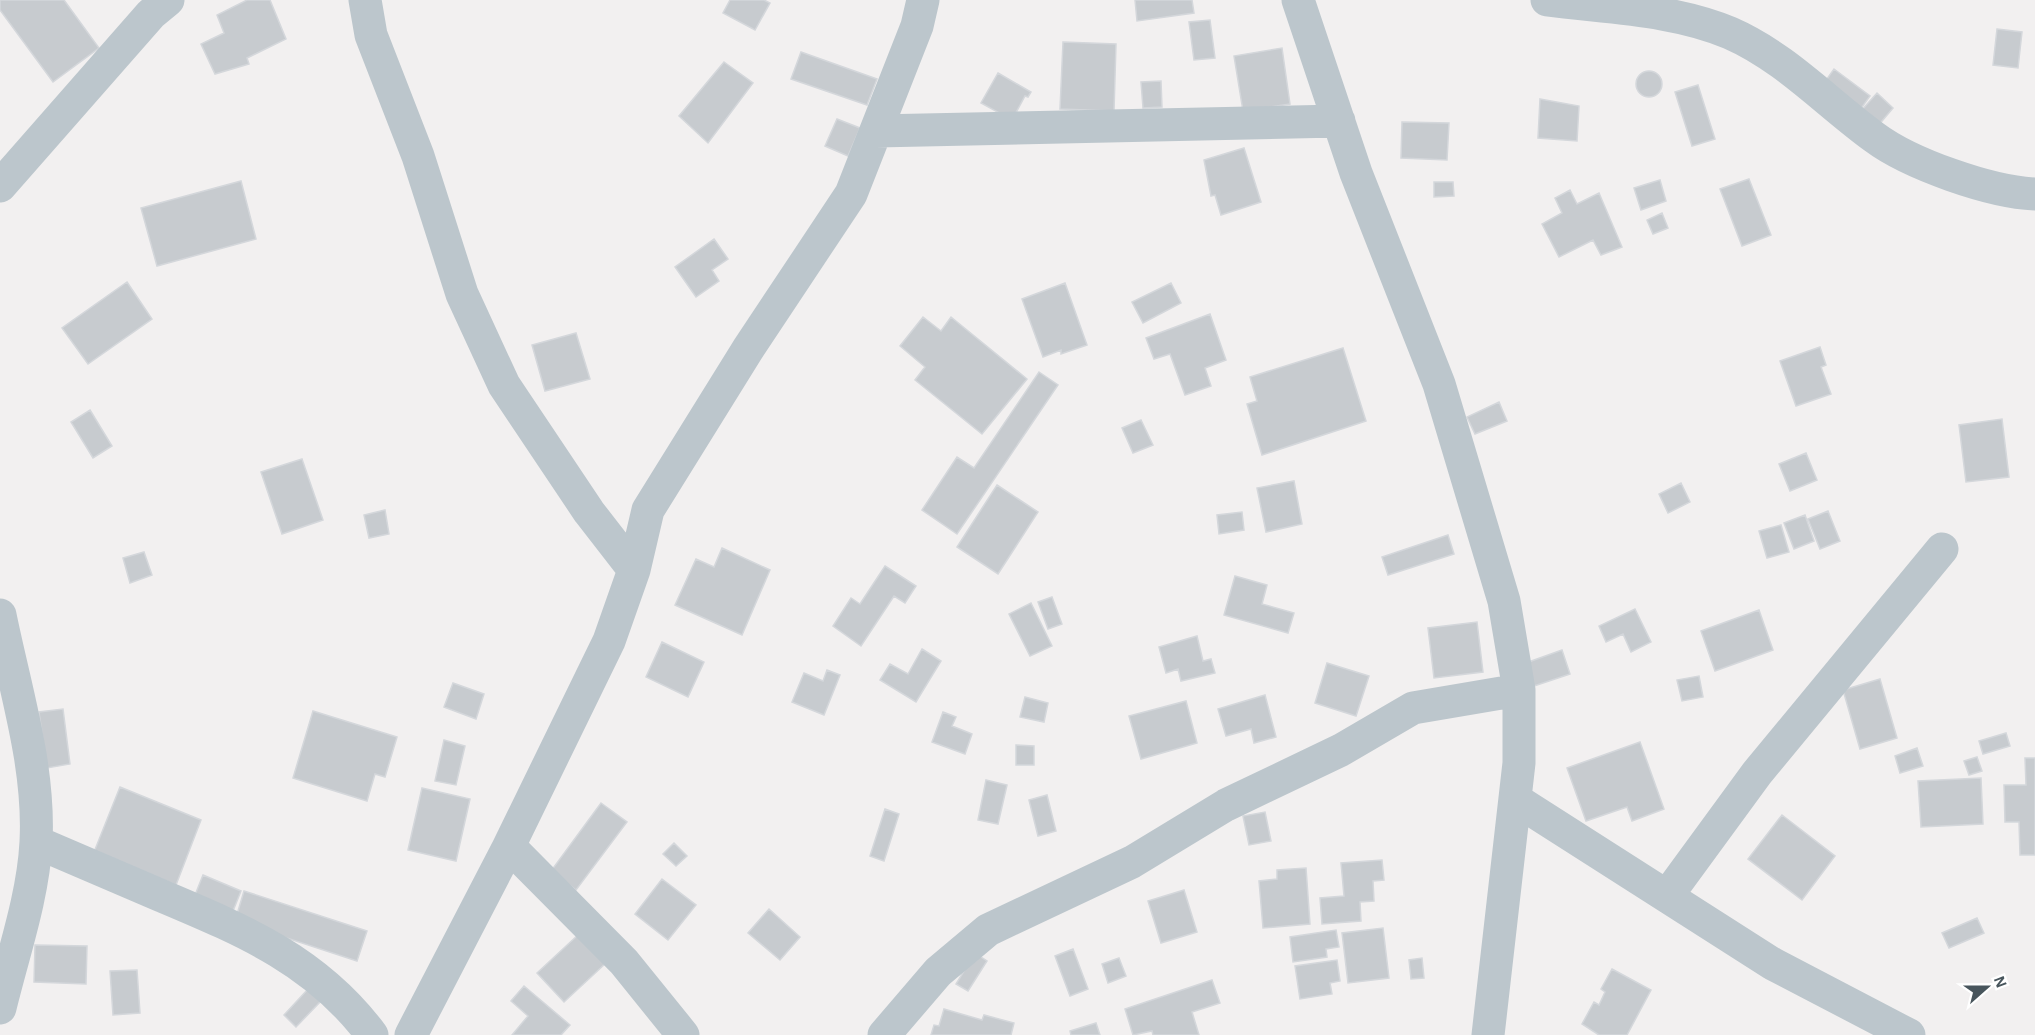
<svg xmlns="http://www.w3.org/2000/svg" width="2035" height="1035" font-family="'Alegreya Sans',sans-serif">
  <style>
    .building { fill: #c7cbcf; stroke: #d4d7db; stroke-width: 1.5 }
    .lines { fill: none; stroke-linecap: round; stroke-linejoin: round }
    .street { stroke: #bcc6cc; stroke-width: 33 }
  </style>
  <rect width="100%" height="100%" fill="#f2f0f0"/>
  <path class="building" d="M0,0H64L99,48L53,82L0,10Z
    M247,0H270L286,39L247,58L249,64L215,74L201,44L224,33L217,15Z
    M730,0H764L770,3L755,30L723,13Z
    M1135,0H1192L1194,13L1137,21Z
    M1210,20L1215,58L1194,60L1189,22Z
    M1997,29L2022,32L2018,68L1993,65Z
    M1063,42L1116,44L1114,111L1060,109Z
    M1282,48L1290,104L1243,111L1234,56Z
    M801,52L877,79L867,105L791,79Z
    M724,62L753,83L708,143L679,116Z
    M1834,69L1870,96L1860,110L1824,83Z
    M1636 84a13 13 0 1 1 26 0a13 13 0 1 1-26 0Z
    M998,73L1031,92L1028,97L1025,96L1012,120L981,103Z
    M1161,81L1162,107L1143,108L1141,82Z
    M1698,85L1715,139L1692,146L1675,92Z
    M1877,93L1893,108L1877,127L1860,112Z
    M1540,99L1579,106L1577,141L1538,138Z
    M837,119L860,128L848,156L825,146Z
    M1402,122L1449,123L1447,160L1401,158Z
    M1244,148L1261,202L1221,215L1215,195L1211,196L1204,160Z
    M1749,179L1771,235L1742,246L1720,189Z
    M1660,180L1666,201L1641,210L1634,188Z
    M241,181L256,239L157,266L141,208Z
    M1434,182H1453L1454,196L1434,197Z
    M1570,190L1577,204L1599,193L1622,247L1601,255L1593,240L1559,257L1542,224L1562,213L1555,198Z
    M1662,213L1668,228L1653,234L1647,220Z
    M714,239L728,259L712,270L719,281L696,297L675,267Z
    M127,282L152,319L88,364L62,328Z
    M1065,283L1087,345L1061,354V350L1043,357L1022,299Z
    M1171,283L1181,303L1143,323L1132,302Z
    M1210,314L1226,360L1205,368L1211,386L1185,395L1170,354L1154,359L1146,338Z
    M923,317L941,331L951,317L1027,379L982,434L915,380L925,367L900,346Z
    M576,333L590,379L545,391L532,345Z
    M1820,347L1826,365L1821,367L1831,394L1796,406L1780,361Z
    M1343,348L1366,421L1262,455L1247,404L1257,401L1250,377Z
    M1039,372L1058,385L957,534L922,510L957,457L974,468Z
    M1499,402L1507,421L1475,434L1467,417Z
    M90,410L112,446L93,458L71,422Z
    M2002,419L2009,477L1966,482L1959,425Z
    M1141,420L1153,445L1133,453L1122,428Z
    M1806,453L1817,480L1790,491L1779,464Z
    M302,459L323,520L282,534L261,472Z
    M1294,481L1302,524L1266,532L1257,488Z
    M1681,483L1690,502L1668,513L1659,494Z
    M997,485L1038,512L998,574L957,547Z
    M385,510L389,534L369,538L364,515Z
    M1828,511L1840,541L1820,549L1808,519Z
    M1242,512L1244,530L1219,534L1217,515Z
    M1805,515L1814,541L1794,549L1784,523Z
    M1781,525L1789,552L1767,558L1759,531Z
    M1448,535L1454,554L1388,575L1382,557Z
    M722,548L770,570L742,635L675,605L696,559L714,567Z
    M144,552L152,575L130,583L123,558Z
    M885,566L916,586L905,603L894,596L861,646L833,626L851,598L860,604Z
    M1235,576L1267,585L1262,604L1294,613L1288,633L1224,615Z
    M1052,597L1062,624L1048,629L1038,602Z
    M1031,603L1052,646L1030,656L1009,614Z
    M1635,609L1651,642L1631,652L1623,634L1606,642L1599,626Z
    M1759,610L1773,650L1715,671L1701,631Z
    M1477,622L1483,672L1434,678L1428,628Z
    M1197,636L1203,661L1211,659L1215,673L1181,681L1178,669L1166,673L1159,647Z
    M662,642L704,662L688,697L646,677Z
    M922,649L941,661L916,702L880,680L890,664L908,674Z
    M1562,650L1570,674L1531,687L1523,664Z
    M1327,663L1369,676L1356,716L1315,703Z
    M827,670L840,675L824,715L792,702L804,673L823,681Z
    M1699,676L1703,697L1682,701L1677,680Z
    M1880,679L1897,738L1860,749L1843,690Z
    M453,683L484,694L476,719L444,707Z
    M1265,695L1276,737L1254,743L1251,729L1226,736L1218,709Z
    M1025,697L1048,703L1044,722L1020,717Z
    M1186,701L1197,743L1141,759L1129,716Z
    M63,709L70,764L47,768L39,712Z
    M313,711L397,737L385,777L375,774L367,801L293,778Z
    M943,712L956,717L952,726L972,734L965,754L932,742Z
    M2006,733L2010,746L1983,754L1979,741Z
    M444,740L465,746L456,785L435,781Z
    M1640,742L1664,809L1632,821L1627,807L1586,821L1567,768Z
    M1016,745L1034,746V765H1016Z
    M1917,748L1923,766L1900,773L1895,756Z
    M1977,757L1982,771L1969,775L1964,761Z
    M2025,758H2035V855H2020L2019,822H2005L2004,785H2026Z
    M1981,778L1983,824L1921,827L1918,781Z
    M986,780L1007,785L998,824L978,820Z
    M120,787L201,820L176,885L94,852Z
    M422,788L470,799L456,861L408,850Z
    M1047,795L1056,831L1038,836L1029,800Z
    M601,803L627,822L576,890L551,871Z
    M885,809L899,814L884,861L870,856Z
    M1265,812L1271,841L1249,845L1243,816Z
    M1782,815L1835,856L1802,900L1748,859Z
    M674,843L687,856L676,866L663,854Z
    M1382,860L1384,880L1373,881L1374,901L1360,902L1361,921L1322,924L1320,898L1344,896L1341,863Z
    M1306,868L1310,924L1263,928L1259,881L1277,879V870Z
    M203,875L241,891L231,916L193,900Z
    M662,879L696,905L668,940L635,914Z
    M1184,890L1197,932L1161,943L1148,901Z
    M244,891L367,931L357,961L235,921Z
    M769,909L800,937L780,960L748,933Z
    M1977,918L1984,933L1949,948L1942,933Z
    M1383,928L1389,978L1348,983L1342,933Z
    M1336,930L1339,947L1326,949L1327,957L1293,962L1290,937Z
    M579,934L606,963L564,1002L537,973Z
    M35,945L87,946L86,984L34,982Z
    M1073,949L1088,989L1070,996L1055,956Z
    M975,953L987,961L968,991L956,984Z
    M1119,958L1126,976L1108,983L1102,964Z
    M1422,958L1424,978L1411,979L1409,960Z
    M1337,960L1340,981L1330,983L1332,994L1300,999L1295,966Z
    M1612,969L1651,990L1627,1035H1599L1582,1024L1594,1002L1599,1005L1605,992L1601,989Z
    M137,970L140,1013L113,1015L110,971Z
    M1212,980L1220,1003L1192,1012L1199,1035H1153L1152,1031L1133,1035L1125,1009Z
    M524,986L570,1025L561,1035H512L528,1016L511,1001Z
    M308,989L321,1001L296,1027L284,1015Z
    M944,1009L982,1020L984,1015L1014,1023L1011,1035H931L934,1025L939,1026Z
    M1096,1023L1100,1035H1071L1070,1031Z"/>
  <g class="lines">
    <path class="street" d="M365,0L371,35L418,156L462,294L504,385L589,512L634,570
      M1298,0L1356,173L1439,384L1504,601L1519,690V763L1488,1035
      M1547,0C1608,8 1673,9 1730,33C1785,57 1826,102 1874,137C1910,164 1990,192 2035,194
      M876,131L1339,121
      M0,186L151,14L168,0
      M0,615C15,689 40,766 36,842C33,898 13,954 0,1008
      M1516,800L1773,964L1909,1035
      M36,842C78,860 120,878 162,896C245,931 317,961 372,1035
      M509,846L624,962L683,1035
      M1667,896L1757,773L1942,549
      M411,1035L509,846L609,641L634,570L648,510L748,349L851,194L917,26L923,0
      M884,1035L938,972L988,930L1132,862L1226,805L1341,750L1413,708L1519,690"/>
  </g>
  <g transform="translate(1987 987) rotate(69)" stroke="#ffffff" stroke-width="4.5" paint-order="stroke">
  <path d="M0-4.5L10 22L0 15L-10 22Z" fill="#48555c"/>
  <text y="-9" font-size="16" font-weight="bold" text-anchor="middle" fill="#48555c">N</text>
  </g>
</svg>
